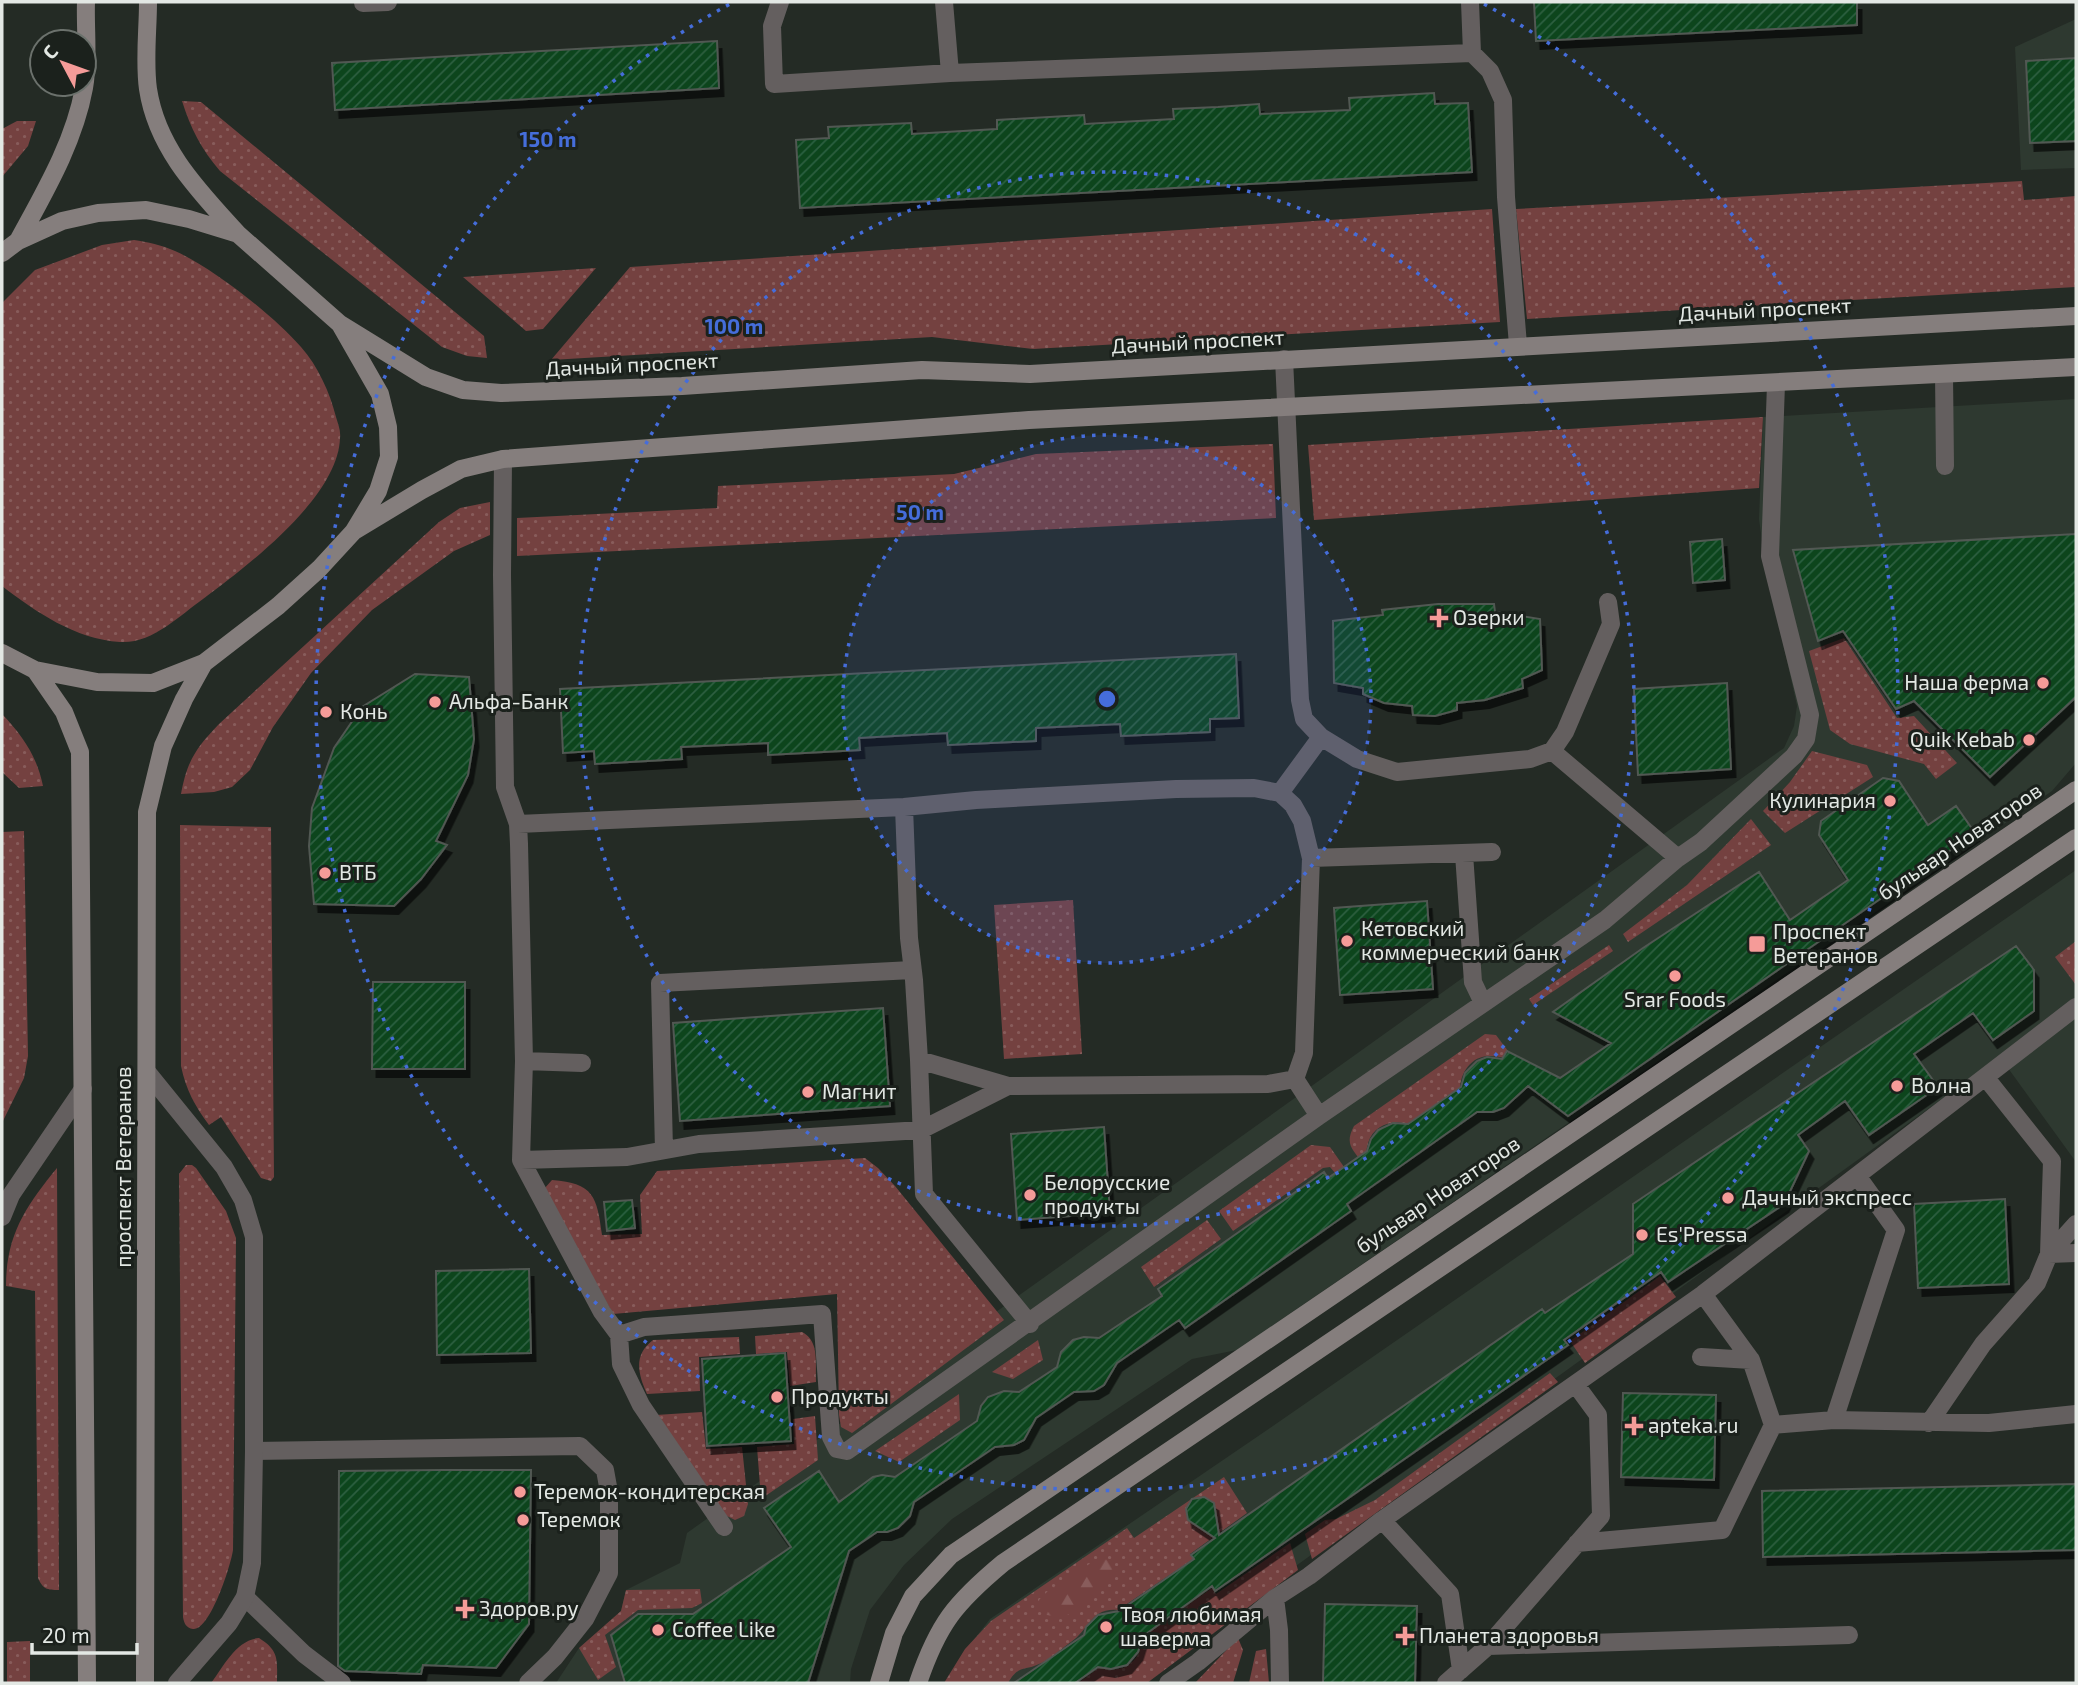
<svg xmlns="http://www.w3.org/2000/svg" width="2078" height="1685" font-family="'Exo 2',sans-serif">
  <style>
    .built { fill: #2e3930 }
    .green { fill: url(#green-dots) }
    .forest { fill: url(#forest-firs) }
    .building { fill: url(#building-hatch); stroke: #515852; stroke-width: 2; filter: url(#shadow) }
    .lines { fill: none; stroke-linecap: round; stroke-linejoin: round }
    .lane { stroke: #645f5f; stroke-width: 18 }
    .street { stroke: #645f5f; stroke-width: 18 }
    .secondary { stroke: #857e7d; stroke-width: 18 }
    .ring { fill: none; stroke: #456dda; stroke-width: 3.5; stroke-dasharray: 3.5 7 }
    .poi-dot { fill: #f59b98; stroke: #1b211c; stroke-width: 2.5 }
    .labels { text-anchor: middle; stroke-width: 6; stroke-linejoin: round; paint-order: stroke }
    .street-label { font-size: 21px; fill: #e3e8e4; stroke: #1b211c }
    .poi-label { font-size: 21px; fill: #e3e8e4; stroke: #1b211c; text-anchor: start }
    .centre { fill: #456dda; stroke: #1b211c; stroke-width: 3.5 }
    .ring-label { font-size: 21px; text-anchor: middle; font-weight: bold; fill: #456dda; stroke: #1b211c; stroke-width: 6; stroke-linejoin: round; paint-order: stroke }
  </style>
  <defs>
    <pattern id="green-dots" width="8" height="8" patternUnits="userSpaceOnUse" patternTransform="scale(1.75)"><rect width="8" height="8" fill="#744140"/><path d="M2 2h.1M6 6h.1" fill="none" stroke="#885c5b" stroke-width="1.8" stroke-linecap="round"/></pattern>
    <pattern id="forest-firs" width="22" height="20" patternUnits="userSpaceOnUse" patternTransform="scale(1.75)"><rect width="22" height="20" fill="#744140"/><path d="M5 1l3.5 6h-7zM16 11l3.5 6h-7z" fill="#885c5b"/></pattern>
    <pattern id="building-hatch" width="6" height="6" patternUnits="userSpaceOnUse" patternTransform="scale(1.75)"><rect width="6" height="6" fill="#0a441e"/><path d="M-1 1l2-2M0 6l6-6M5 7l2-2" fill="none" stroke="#2e5f3f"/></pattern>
    <filter id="shadow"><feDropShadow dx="4.5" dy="8" stdDeviation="0" flood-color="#0009"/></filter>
  </defs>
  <rect width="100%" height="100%" fill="#242b25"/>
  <path class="built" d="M2076,19V168L2021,170L2015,47Z
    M2076,399V763L2052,791L1237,1350L1192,1359L952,1519L904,1565L870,1610L851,1669L850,1683H556L579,1648L621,1611L626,1590L680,1563L687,1533L1784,748L1794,726L1797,706L1765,562L1759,519L1763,417Z
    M2076,870V1162L2000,1057L1282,1576L1124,1683H956L968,1647L990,1619L1270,1428Z"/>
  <path class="green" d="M182,101L201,102L484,336L487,358L467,356L442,347L220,171C201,149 191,129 182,101Z
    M17,121H36L28,146L2,177V129Z
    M2022,181L2024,200L2076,196V287L1527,319L1516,209Z
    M1492,209L1500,322L1033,349L932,337L551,360L630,267Z
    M134,240C147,242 162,245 175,251C213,268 273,315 301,347C318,366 330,393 336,417C338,424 341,431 340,438C338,498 247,566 203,599C179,616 152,644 120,642C75,639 36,612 2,586V303L35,270L102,245Z
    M596,268L543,329L526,331L463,277Z
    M1763,417L1759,488L1314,520L1308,445Z
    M1273,444L1276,518L517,556V518L717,508L718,486L954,474L1036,454Z
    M490,502V535L454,551L372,610L311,673L273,727L250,770L232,787L214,792L181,794C187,761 196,748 219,724L439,522L460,508Z
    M1844,638L1897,718L1914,716L1957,763L1936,779L1924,764L1850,744L1830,730L1809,651Z
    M2,714C22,735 37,756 43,786L19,788L2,772Z
    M1812,751L1867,765L1873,777L1785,833L1763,811L1790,782Z
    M1751,819L1771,845L1628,942L1623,934L1687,885Z
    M180,825L271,827L274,1177L271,1181L261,1178L221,1117L209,1125C195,1106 186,1090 181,1066Z
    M24,831L28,1056L24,1078L2,1123V832Z
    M1073,900L1082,1054L1004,1059L994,905Z
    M2076,941V985L2055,957Z
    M1609,945L1613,951L1533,1005L1529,999Z
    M1485,1034L1496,1035L1514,1059C1506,1059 1499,1056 1491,1056C1472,1055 1460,1072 1460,1090L1410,1125C1394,1119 1374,1124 1368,1143C1366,1150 1366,1157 1364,1165C1353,1149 1344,1145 1354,1126Z
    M1311,1145L1330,1147L1349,1174L1341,1180L1330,1167L1323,1168L1233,1231L1219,1211Z
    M865,1158L878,1168L895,1186L1004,1320L852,1433L841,1427L839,1415L837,1294L613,1314L544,1189L552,1180C594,1183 597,1197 602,1235L642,1234L640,1195L657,1171Z
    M186,1165H192L196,1168L226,1211L236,1238L233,1550C231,1565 210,1631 193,1629C186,1628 184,1623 183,1617L179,1174Z
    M57,1168L59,1590C47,1590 43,1589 38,1578L35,1291L6,1286C6,1235 26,1206 57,1168Z
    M1207,1220L1221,1239L1154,1287L1141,1267Z
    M1660,1276L1676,1297L1585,1363L1570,1341Z
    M802,1332C820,1341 815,1364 816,1382L790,1386L787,1352L756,1354L755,1336Z
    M739,1337L740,1354L699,1357L700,1391L647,1394C638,1374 633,1355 653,1340Z
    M1038,1340L1043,1360L1013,1379L992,1372Z
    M1550,1373L1558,1382L1312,1559L1305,1534L1325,1520L1336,1519L1375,1500Z
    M959,1394L960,1420L899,1462L875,1451Z
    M702,1412L706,1449L742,1447L748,1504L744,1516L735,1520L725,1515L656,1415Z
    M815,1416L818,1460L761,1499L757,1447L794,1444L793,1419Z
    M1224,1477L1247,1513L1190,1554L1193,1559L1118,1610C1091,1607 1089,1630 1071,1642C1061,1649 1050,1660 1039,1664C1025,1671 1019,1664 1008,1683H944L965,1649L991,1621L1127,1528L1134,1538Z
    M1290,1543L1298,1570L1147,1683H1078L1100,1667C1122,1676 1143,1660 1142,1637L1212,1588L1216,1594Z
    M700,1589L702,1603L692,1608L638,1610L605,1635L616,1667L598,1680L579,1648L621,1611L626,1590Z
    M259,1638C280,1651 277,1661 277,1683H211C224,1666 236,1640 259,1638Z
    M1238,1638L1243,1650L1233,1683H1195Z
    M30,1641V1683H7V1642Z
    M1266,1649L1269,1683H1249L1256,1651Z"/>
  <path class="forest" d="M1097,1559H1106L1113,1566C1112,1587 1084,1611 1064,1616C1059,1617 1052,1616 1047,1615L1040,1606L1039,1600L1048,1591Z"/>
  <path class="building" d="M1534,2H1857V25L1536,41Z
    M717,41L719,88L335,110L332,63Z
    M2076,58V141L2030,143L2026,61Z
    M1434,93L1435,104L1468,103L1472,172L800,208L796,140L829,138L828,127L911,123L912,134L997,129V120L1084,115L1085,124L1174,119L1173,109L1218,107L1259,104L1260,114L1350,110L1349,98Z
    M2076,534V697L1990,777L1914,701L1896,709L1843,631L1818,641L1793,550Z
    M1722,539L1725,580L1693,583L1690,542Z
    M1438,604H1494L1495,612L1540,619L1542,670L1522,679L1523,688L1485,700L1457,703V710L1435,716L1413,715L1412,706L1384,703L1363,694V688L1334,683L1333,621L1383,615L1382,610Z
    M1236,654L1239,718L1210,719V732L1121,736L1120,724L1036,728V741L948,745L947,733L859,738L860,750L768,755V743L681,747L682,759L595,764L594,751L563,753L560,689Z
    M415,674L469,677L474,739L468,775L436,841L447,845L421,879L394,906L314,904L309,846L312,808L334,748L362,707Z
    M1727,683L1731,769L1638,775L1634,689Z
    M1883,778L1899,781L1928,825L1956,806L1975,833L1568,1116L1528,1086L1504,1108L1493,1112H1477L1347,1204L1351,1211L1185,1328L1179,1320L1117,1363L1104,1385L1094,1391L1074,1392L1036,1418L1024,1440L1014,1445L995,1447L914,1502L910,1516L898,1528L887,1532H877L849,1551L808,1683H625L611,1635L638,1614H693L791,1547L764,1508L819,1471L839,1502L873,1477L882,1475L895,1477L977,1421L981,1406L988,1397L1004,1391L1019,1392L1057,1367L1061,1352L1073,1340L1084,1337L1099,1338L1162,1296L1158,1289L1324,1172L1328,1178L1367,1151L1371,1139L1378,1130L1393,1123L1408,1124L1461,1087L1465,1073L1477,1061L1487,1057L1502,1059L1507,1051L1560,1078L1611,1043L1553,1012L1643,948L1759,872L1790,920L1848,880L1819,835L1821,821Z
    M1427,901L1433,989L1340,995L1334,908Z
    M2016,946L2034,970V1011L1993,1040L1973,1013L1914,1054L1938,1087L1869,1135L1845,1101L1798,1135L1809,1151L1784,1204L1668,1282L1661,1272L1564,1340L1568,1345L1215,1591L1212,1586L1143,1636L1138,1652L1127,1665L1111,1669L1098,1667L1075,1683H1014L1084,1635L1086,1627L1098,1615L1119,1611L1194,1559L1191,1555L1215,1538L1188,1520L1186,1509L1192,1499L1204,1497L1214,1503L1219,1535L1542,1309L1545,1313L1633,1254V1204Z
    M373,982H465V1069H372Z
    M883,1008L890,1106L680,1121L673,1023Z
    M1104,1127L1110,1213L1017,1220L1011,1134Z
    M2005,1199L2009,1284L1918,1288L1914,1204Z
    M632,1200L635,1228L607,1231L604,1202Z
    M529,1269L531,1353L437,1355L436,1271Z
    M785,1353L791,1441L707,1446L702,1359Z
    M1623,1393L1716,1395L1714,1480L1621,1477Z
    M444,1470H531L529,1624L496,1668L423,1665L421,1674L345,1671L338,1666L339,1471Z
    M2076,1484V1550L1763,1557L1762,1491Z
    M1325,1604L1417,1606L1415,1683H1323Z"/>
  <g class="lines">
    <path class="lane" d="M780,2L772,26L774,84L950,73
      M944,2L950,73L1472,53
      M1470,2L1472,53L1490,71L1503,100L1506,197L1518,345
      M363,3L388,2
      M1284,359L1300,700L1304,719L1321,737L1357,759L1397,772L1530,759L1552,751L1678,858
      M1944,374L1945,466
      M503,459L502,575L505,787L518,824L519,844L524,1061L521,1160L602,1312L619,1335L621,1364L641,1405L724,1527
      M1552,751L1565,732L1611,624L1608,602
      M1280,793L1321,737
      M904,807L909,938L914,980L919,1060L924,1194L1030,1324
      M518,824L904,807L976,800L1176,789L1254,788L1280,793L1293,805L1302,821L1311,858L1304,1053L1295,1079L1319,1116
      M1464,854L1473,982L1483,1003
      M1311,858L1492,852
      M524,1061L582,1063
      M1008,1086L1268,1084L1295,1079
      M664,1150L660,983L912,970
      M521,1160L627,1157L699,1144L921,1130L1008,1086L919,1060
      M2076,1224L2049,1254L2076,1253
      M1703,1294L1751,1360
      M619,1335L644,1327L822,1314L831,1437L837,1449L847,1451L1319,1116L1605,920L1678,858L1701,842L1794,756L1806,739L1810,715L1770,556L1776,384
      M1701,1357L1751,1360L1773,1425
      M1834,1420L1896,1230L1858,1177
      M1929,1423L1983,1344L2037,1283L2049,1254L2052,1161L1986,1078
      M254,1451L580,1446L605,1470L609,1492V1573L585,1619L555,1657L528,1683
      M1382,1520L1450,1594L1461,1670
      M1577,1543L1722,1530L1773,1425L1834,1420L1989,1423L2076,1414
      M245,1597L304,1654L342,1683
      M1275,1598L1279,1630L1280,1683
      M1488,1646L1601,1516L1598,1415L1576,1385
      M1168,1683L1198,1662L1275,1598L1309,1576L1382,1520L1703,1294L2076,1007
      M1446,1683L1488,1646L1849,1635"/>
    <path class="street" d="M147,1072L224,1167L243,1200L254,1237V1451L252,1563L245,1597L229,1623L177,1683
      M2,1217L11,1195L83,1089"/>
    <path class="secondary" d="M148,2C148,30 144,61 148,89C157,149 199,191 238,234
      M18,241C44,193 74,143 84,88C89,62 85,28 86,2
      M2,253L18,241L62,221L98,213L146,210L189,219L238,234L340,324L380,394L388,427L389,457L378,491L354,531L319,569L278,606L204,663L153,683L97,682L35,670L2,653
      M340,324L426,377L463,390L501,393L682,386L922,370L1030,374L2076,316
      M354,531L422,490L461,469L503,459L1029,420L2076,367
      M35,670L64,712L80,752L87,1683
      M145,1683L147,812L163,746L184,699L204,663
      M879,1683L894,1633L913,1596L951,1555L2076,790
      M918,1683C938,1624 955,1603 1003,1563L2076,838"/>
  </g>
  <circle cx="1107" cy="699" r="264" fill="#456dda" fill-opacity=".12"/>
  <g class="ring">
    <circle cx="1107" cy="699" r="264"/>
    <circle cx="1107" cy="699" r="527"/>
    <path d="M1484 4A791 791 0 1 1 730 4"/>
  </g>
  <g class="poi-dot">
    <path d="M1435.5 607.5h7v7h7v7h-7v7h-7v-7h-7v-7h7z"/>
    <circle cx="2043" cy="683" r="7"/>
    <circle cx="435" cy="702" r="7"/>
    <circle cx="326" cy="712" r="7"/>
    <circle cx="2029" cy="740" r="7"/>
    <circle cx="1890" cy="801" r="7"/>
    <circle cx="325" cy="873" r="7"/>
    <circle cx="1347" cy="941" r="7"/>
    <rect x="1748" y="935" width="18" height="18" rx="3.5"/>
    <circle cx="1675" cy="976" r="7"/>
    <circle cx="1897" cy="1086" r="7"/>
    <circle cx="808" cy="1092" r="7"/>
    <circle cx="1030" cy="1195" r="7"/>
    <circle cx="1728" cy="1198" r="7"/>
    <circle cx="1642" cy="1235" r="7"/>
    <circle cx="777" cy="1397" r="7"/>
    <path d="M1630.5 1415.5h7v7h7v7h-7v7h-7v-7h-7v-7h7z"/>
    <circle cx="520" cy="1492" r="7"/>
    <circle cx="523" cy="1520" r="7"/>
    <path d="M461.5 1598.5h7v7h7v7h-7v7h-7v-7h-7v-7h7z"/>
    <circle cx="1106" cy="1627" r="7"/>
    <circle cx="658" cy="1630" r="7"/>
    <path d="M1401.5 1625.5h7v7h7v7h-7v7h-7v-7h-7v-7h7z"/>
  </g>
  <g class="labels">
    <g class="street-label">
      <text transform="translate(1765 310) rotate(-3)" y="7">Дачный проспект</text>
      <text transform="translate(1198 342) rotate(-3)" y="7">Дачный проспект</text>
      <text transform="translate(632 365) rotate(-3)" y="7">Дачный проспект</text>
      <text transform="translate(1960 842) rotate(-34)" y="7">бульвар Новаторов</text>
      <text transform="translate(124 1167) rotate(-90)" y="7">проспект Ветеранов</text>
      <text transform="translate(1438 1195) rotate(-34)" y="7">бульвар Новаторов</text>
    </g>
    <g class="poi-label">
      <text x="1453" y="625">Озерки</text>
      <text x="2029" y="690" text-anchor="end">Наша ферма</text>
      <text x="449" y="709">Альфа-Банк</text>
      <text x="340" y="719">Конь</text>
      <text x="2015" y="747" text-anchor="end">Quik Kebab</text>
      <text x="1876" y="808" text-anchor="end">Кулинария</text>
      <text x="339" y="880">ВТБ</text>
      <text x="1361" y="936">Кетовский<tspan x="1361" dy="24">коммерческий банк</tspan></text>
      <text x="1773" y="939">Проспект<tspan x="1773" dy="24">Ветеранов</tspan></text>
      <text x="1675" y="1007" text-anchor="middle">Srar Foods</text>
      <text x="1911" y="1093">Волна</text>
      <text x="822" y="1099">Магнит</text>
      <text x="1044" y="1190">Белорусские<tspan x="1044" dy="24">продукты</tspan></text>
      <text x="1742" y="1205">Дачный экспресс</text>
      <text x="1656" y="1242">Es'Pressa</text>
      <text x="791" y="1404">Продукты</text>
      <text x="1648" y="1433">apteka.ru</text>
      <text x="534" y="1499">Теремок-кондитерская</text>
      <text x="537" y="1527">Теремок</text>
      <text x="479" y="1616">Здоров.ру</text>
      <text x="1120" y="1622">Твоя любимая<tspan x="1120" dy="24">шаверма</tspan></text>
      <text x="672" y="1637">Coffee Like</text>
      <text x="1419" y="1643">Планета здоровья</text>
    </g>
  </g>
  <circle cx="1107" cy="699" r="10" class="centre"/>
  <g class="ring-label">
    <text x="548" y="147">150 m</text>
    <text x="734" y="334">100 m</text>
    <text x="920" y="520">50 m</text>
  </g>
  <rect width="2078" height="1685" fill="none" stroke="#e3e8e4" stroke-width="7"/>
  <g transform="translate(63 63) rotate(311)"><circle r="33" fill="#1b211c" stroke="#6b716c" stroke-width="2"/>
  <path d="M0-5L12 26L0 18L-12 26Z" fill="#f59b98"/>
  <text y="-10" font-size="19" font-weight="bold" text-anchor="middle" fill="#e3e8e4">С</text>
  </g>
  <path d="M32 1643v10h105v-10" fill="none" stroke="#e3e8e4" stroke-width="3.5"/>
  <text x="42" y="1643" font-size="21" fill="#e3e8e4" stroke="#1b211c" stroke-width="5" paint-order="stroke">20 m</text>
</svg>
